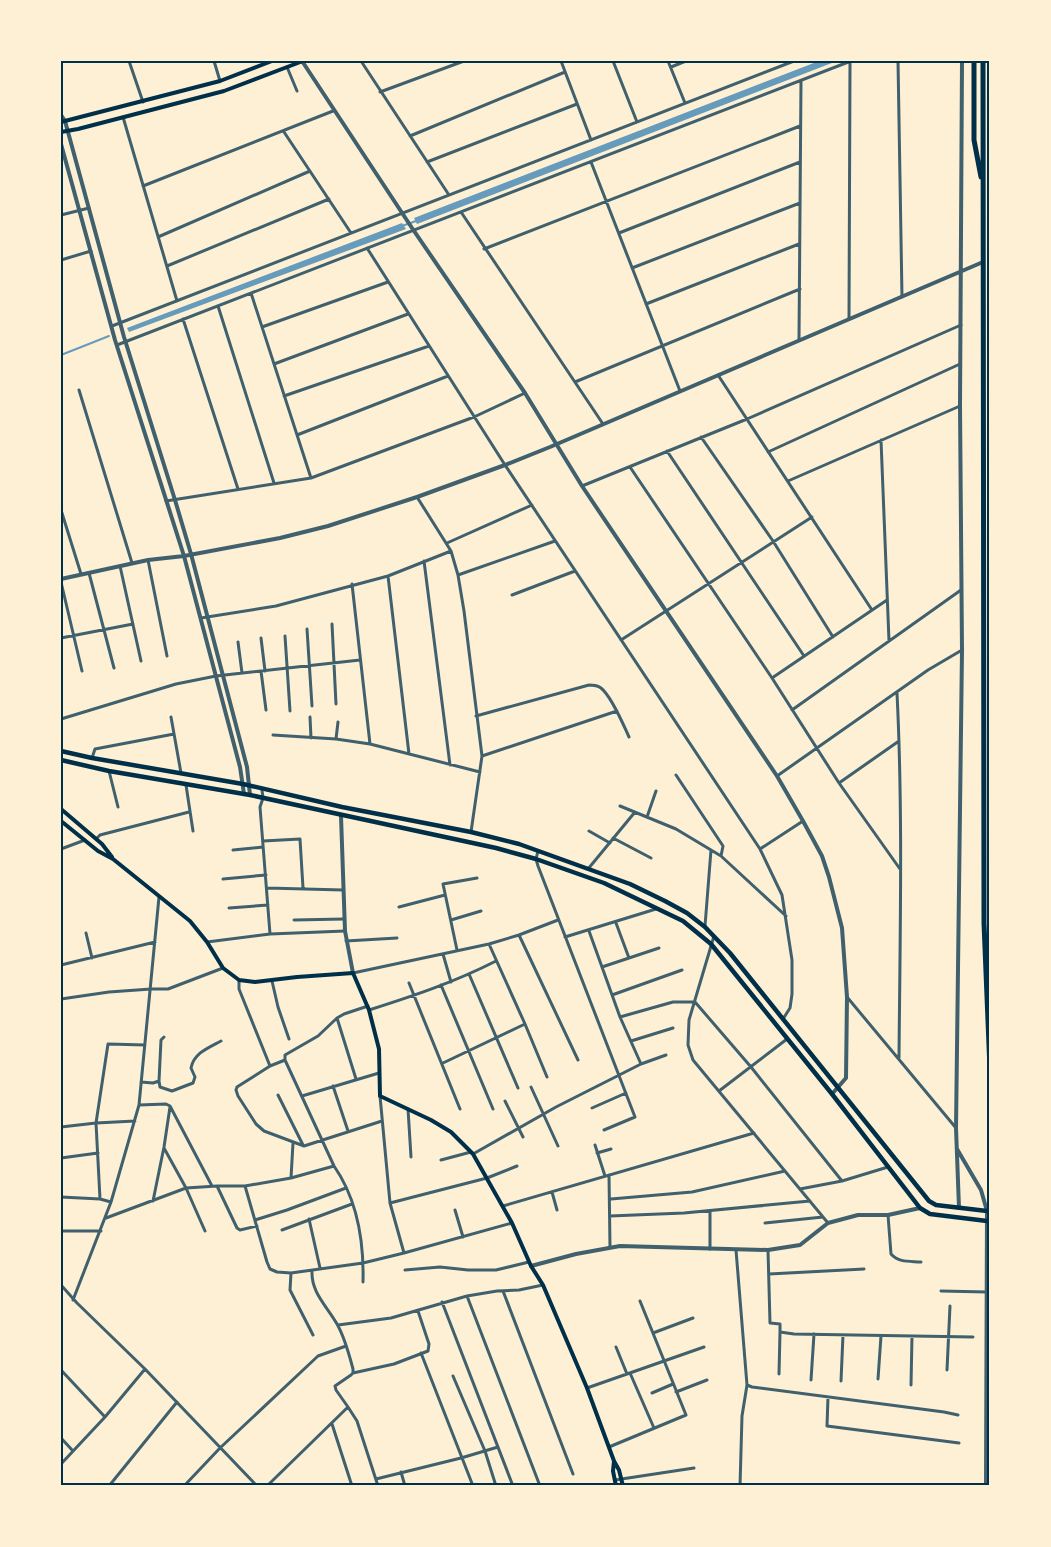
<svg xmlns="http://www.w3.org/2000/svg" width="1051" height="1547" font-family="'Titillium Web',sans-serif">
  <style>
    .water { fill: #669bbc }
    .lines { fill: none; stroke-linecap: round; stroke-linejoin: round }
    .stream { stroke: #669bbc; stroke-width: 2 }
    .minor { stroke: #3f606c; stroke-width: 3 }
    .tertiary { stroke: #3f606c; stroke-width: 4 }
    .secondary { stroke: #003049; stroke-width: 4 }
    .primary { stroke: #003049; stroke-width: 4.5 }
    .trunk { stroke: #003049; stroke-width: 5 }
    .neatline { fill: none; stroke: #003049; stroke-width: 2 }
  </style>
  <rect width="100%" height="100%" fill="#fdf0d5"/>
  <path class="water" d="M819,61H837L417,224L414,218Z
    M402,223L406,229L129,332L127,328Z"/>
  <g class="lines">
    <path class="stream" d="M402,226L416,221
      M61,355L109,336"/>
    <path class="minor" d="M129,61L143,102
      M214,61L220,81
      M361,61L449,195
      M561,61L591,140
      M613,61L637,122
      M668,61L685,103
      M898,61L902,297
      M287,67L297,91
      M671,67L686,61
      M380,92L464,61
      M123,117L177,301
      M284,132L351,233
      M410,136L565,72
      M427,162L577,104
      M591,162L680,391
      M143,186L333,111
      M461,212L603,424
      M61,215L89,208
      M619,233L800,162
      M158,237L310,171
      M367,248L505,465L760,849L782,895L792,960V994L790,1008L783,1019
      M484,249L800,126
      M61,260L91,251
      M167,266L329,199
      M632,268L800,203
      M251,293L311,478
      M646,304L799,244
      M218,306L274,483
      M183,319L238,489
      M849,319L850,62
      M112,326L794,61
      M262,327L388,282
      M799,340L801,81
      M117,345L851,61
      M274,364L408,314
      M718,375L872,610
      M575,382L800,289
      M79,390L132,563
      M284,396L429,346
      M297,435L448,376
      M701,437L773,541L833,637
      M881,440L889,641
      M667,451L804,656
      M768,452L960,364
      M630,467L772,678L839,783L900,869
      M788,481L960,406
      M582,486L747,419L961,325
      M417,497L451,551L458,575L464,611L482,756L471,832
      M166,501L311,478L474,417L525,393
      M61,510L81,574
      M447,543L532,505
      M148,560L167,656
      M424,561L450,765
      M120,566L141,661
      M89,573L114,668
      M458,575L555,541
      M388,576L409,754
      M61,582L82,671
      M352,584L370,744
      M512,595L575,571
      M201,618L276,606L388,576L451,551
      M332,624L336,704
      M307,629L312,706
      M285,636L290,711
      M61,638L133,624
      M261,638L265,671
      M621,640L812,517
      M238,642L242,673
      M261,671L266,710
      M772,678L887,600
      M897,693C903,814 900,936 899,1058
      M792,710L961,590
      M476,716L589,685C594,685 597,685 601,688C612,697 623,724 629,737
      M171,717L181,773
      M310,717L311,738
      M61,719L176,684L216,676L360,660
      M273,735L336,739L370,744L480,772
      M336,739L338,722
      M482,756L617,711
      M92,758L95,749L174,734
      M109,771L118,807
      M676,775L723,846L721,856
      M777,776L928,670L962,650
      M839,783L899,741
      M186,785L193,831
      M262,790L263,798L260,807L270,934
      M620,806L676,829L721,856L786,916
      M647,817L656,791
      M589,831L610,843
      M613,838L651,858
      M96,839L100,835L189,812
      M263,841L300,839L303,888
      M61,849L85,840
      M760,849L803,821
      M233,850L263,847
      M538,851L536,859L538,866L635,1117L604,1130
      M588,869L635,812
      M223,879L266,875
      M267,888L343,890
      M399,907L445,895
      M229,908L268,905
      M294,920L344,919
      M451,920L481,911
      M616,923L629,958
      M705,926L711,850
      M589,931L620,1017L641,1064
      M86,933L92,958
      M519,935L578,1060
      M714,936L689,1020L688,1045L693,1060L828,1223
      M565,937L656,909
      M346,941L397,938
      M207,942L270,934L345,931
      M489,944L525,1024L547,1077
      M457,950L443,884L477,878
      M443,954L451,982
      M61,965L155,942
      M602,967L659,948
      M353,973L489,944L519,935L558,920
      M469,974L518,1088
      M239,980V989L270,1066
      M272,981L278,1007L289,1039
      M409,983L460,1109
      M441,985L493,1109
      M612,995L682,970
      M847,997L956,1128
      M61,999L109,992L151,989H168L223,968
      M369,1010C413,996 455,982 496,961
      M620,1017L673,1002H695L751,1067L842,1181
      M337,1018L356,1079
      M631,1041L673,1028
      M285,1060L270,1066L237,1087L236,1090L238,1096L256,1124L264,1131L304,1146L382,1121
      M443,1063L525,1024
      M159,1081L160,1087L172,1091L193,1083L195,1077L191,1068C194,1053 208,1048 221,1041
      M141,1082L153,1083L159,1081L161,1040L164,1037
      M333,1086L348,1131
      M531,1087L558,1146
      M719,1091L787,1039
      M278,1095L303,1145
      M302,1096L379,1073
      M380,1096L390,1203L404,1253
      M505,1101L523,1137
      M139,1105L166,1104L170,1106L212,1186
      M592,1108L626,1093
      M408,1109L411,1157
      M61,1127L96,1123L135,1121
      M595,1145L605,1176
      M164,1148L186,1188L205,1231
      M597,1153L611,1149
      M473,1154L556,1107L641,1064L666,1055
      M61,1158L98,1153
      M441,1160L471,1152
      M609,1175L610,1247
      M291,1178L293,1143
      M217,1186L237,1228L240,1230L257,1226
      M245,1186L267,1262L270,1269L277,1272L291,1273L363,1263L404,1253L512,1223
      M800,1189L842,1181L888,1167
      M552,1192L557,1210
      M61,1197L100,1199
      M611,1199L692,1192L785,1171
      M153,1201L164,1147L170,1107
      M111,1202L100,1199L96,1123L108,1044L145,1045
      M390,1203L487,1178L517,1166
      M503,1206L754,1133
      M455,1210L463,1237
      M710,1211V1249
      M888,1215L891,1254C899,1263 910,1261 921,1262
      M610,1216L684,1213L810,1201
      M106,1218L186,1188L217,1186H245L291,1178L334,1166
      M309,1219L320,1268
      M255,1220L287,1210L346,1188
      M765,1223L823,1217
      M282,1230L352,1204
      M61,1231H101
      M736,1250L747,1385L742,1416L740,1486
      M768,1250L770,1323L780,1324V1332L794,1334L973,1337
      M405,1270L440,1267L468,1270H496L529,1262
      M291,1273L290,1290L313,1335
      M769,1274L864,1269
      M363,1282C364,1242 357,1199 334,1166L285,1060V1055L318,1036L337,1018L344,1014L368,1006
      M61,1285L77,1303L145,1369L257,1486
      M503,1291L573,1474
      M941,1291L987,1292
      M467,1296L540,1486
      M73,1300L111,1202L139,1105L159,897
      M442,1302L513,1486
      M338,1325L391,1318L467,1296L497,1291L519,1290L543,1285
      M653,1333L693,1318
      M616,1347L627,1374
      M421,1353L473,1486
      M61,1370L105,1417
      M947,1370L950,1306
      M353,1373L394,1364L428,1351L429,1344L418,1311
      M630,1373L654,1428
      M779,1374L780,1332
      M453,1376L485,1451L496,1486
      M878,1379L881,1336
      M811,1380L814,1334
      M841,1381L843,1335
      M747,1385L752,1387L944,1412L958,1415
      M911,1385L912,1336
      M587,1388L704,1347
      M676,1392L707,1380
      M652,1393L673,1384
      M828,1397L827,1426L959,1443
      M348,1407L357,1421L378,1486
      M332,1424L352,1486
      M61,1438L73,1451
      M609,1447L686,1415L640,1301
      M61,1464L105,1417L145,1369
      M401,1472L405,1486
      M376,1479L461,1458L498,1447
      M615,1480L694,1468
      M109,1486L177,1402
      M184,1486L220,1448L318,1356L346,1346
      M267,1486L348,1407L336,1390L335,1386L351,1375L353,1373V1369C349,1354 345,1338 337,1324C327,1306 311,1293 312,1271
      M841,1486L842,1485"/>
    <path class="tertiary" d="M302,61L412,228L525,393L582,486L777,776L803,821L822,856L829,877L842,928L847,997L846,1078L832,1094
      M61,115L65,121L124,337L175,500L191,554L247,767L250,795
      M61,144L115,340L184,556L240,767L244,794
      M61,579L148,560L184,556L280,538L328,526L417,497L505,465L550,447L983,262
      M341,816L345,931L353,973
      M957,1149L981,1190L987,1211L986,1486
      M959,1208L956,1128L962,650L960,406L962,61
      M531,1266L576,1254L620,1246L768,1250L800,1245L828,1223L858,1215H888L920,1208"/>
    <path class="secondary" d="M61,122L220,81L272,61
      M61,132L78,129L224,91L303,61
      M61,809L102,844L112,857
      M61,821L98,851L113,859L190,921L207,942L223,968L239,980L255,982L297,977L353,973L369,1010L379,1049L380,1096L431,1120L451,1132L473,1154L512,1223L531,1266L543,1285L587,1388L614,1461L619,1470L623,1486
      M614,1461L613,1471L616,1486"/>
    <path class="primary" d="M61,751L92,758L243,784L342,807L471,832L519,844L630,884L665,901L687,913L705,927L730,953L929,1201L936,1205L987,1211
      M61,760L109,771L250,795L496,848L536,859L604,883L683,921L711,944L832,1094L920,1208L930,1214L987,1221"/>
    <path class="trunk" d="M974,61V140L981,177
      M983,61L984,923L990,1070"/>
  </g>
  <rect width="1051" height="1547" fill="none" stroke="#fdf0d5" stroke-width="125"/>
  <rect x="62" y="62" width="926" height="1422" class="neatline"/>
</svg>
